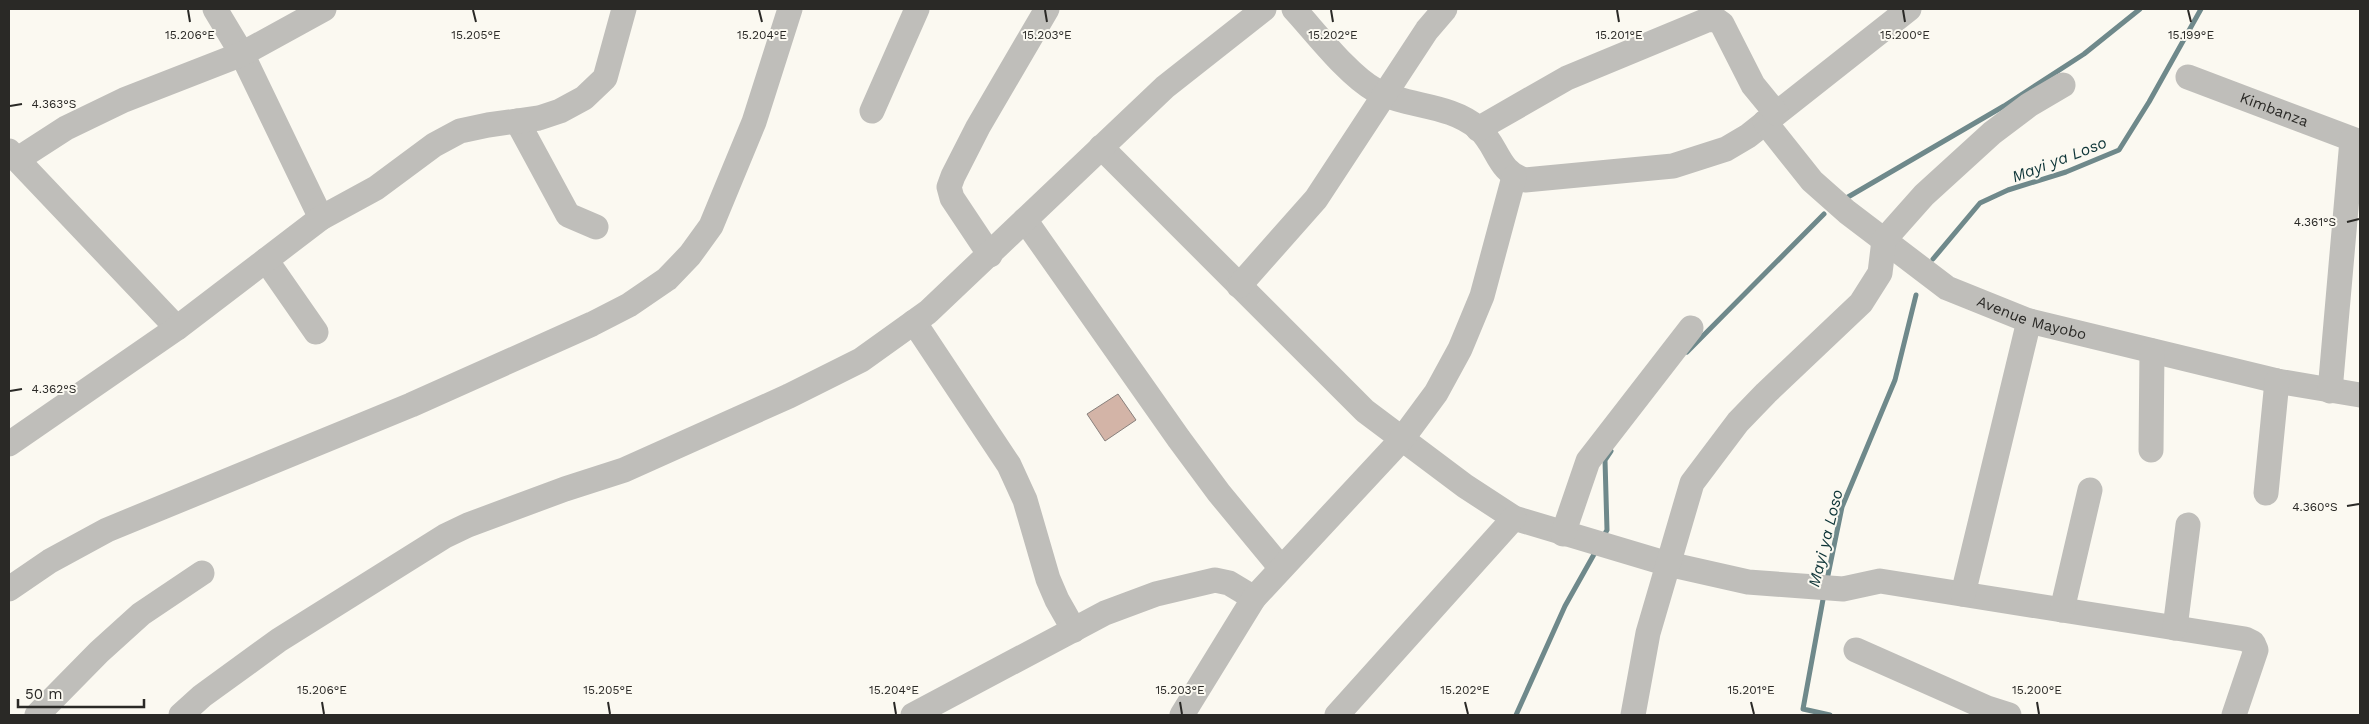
<svg xmlns="http://www.w3.org/2000/svg" width="2369" height="724" font-family="'Work Sans',sans-serif">
  <style>
    .lines { fill: none; stroke-linecap: round; stroke-linejoin: round }
    .stream { stroke: #6f898b; stroke-width: 5 }
    .building { fill: #d3b4a7; stroke: #88807c }
    .minor { stroke: #bfbeba; stroke-width: 25 }
    .ticks { fill: none; stroke: #2a2926; stroke-width: 2 }
    .labels { text-anchor: middle; stroke-width: 4; stroke-linejoin: round; paint-order: stroke }
    .street-label { font-size: 15px; fill: #2a2926; stroke: #fbf9f1 }
    .water-label { font-size: 16px; font-style: italic; fill: #0d3437; stroke: #fbf9f1 }
    .ticks-label { font-size: 12px; text-anchor: middle; fill: #2a2926; stroke: #fbf9f1; stroke-width: 4; stroke-linejoin: round; paint-order: stroke }
  </style>
  <rect width="100%" height="100%" fill="#fbf9f1"/>
  <g class="lines">
    <path class="stream" d="M1848,197L2004,106L2084,54L2140,9
      M1933,259L1980,203L2008,190L2066,172L2119,150L2149,102L2201,9
      M1687,352L1824,214
      M1603,537L1607,530L1605,460L1611,451
      M1827,580L1842,507L1895,380L1916,295
      M1824,594L1803,709L1830,715
      M1516,715L1565,606L1597,549"/>
  </g>
  <path class="building" d="M1118,394L1136,420L1105,441L1087,414Z"/>
  <g class="lines">
    <g class="minor">
      <path d="M215,9L242,54L321,218"/>
      <path d="M1294,9C1316,33 1348,75 1375,90C1408,108 1448,103 1478,128C1498,145 1497,172 1525,180L1673,166L1726,149L1748,136L1909,9"/>
      <path id="s1" d="M2188,77L2360,142"/>
      <path d="M872,111L917,9"/>
      <path d="M517,121L568,215L596,227"/>
      <path id="s2" d="M1765,122L1812,181L1847,212L1947,288L2029,321L2277,381L2360,395"/>
      <path d="M1478,129L1567,78L1707,20L1715,19L1722,24L1753,85L1776,113"/>
      <path d="M1101,147L1365,411L1465,486L1514,518L1668,564L1748,582L1843,589L1880,581L2245,639L2253,643L2256,650L2234,715"/>
      <path d="M9,151L177,328"/>
      <path d="M18,159L66,128L124,100L242,54L324,9"/>
      <path d="M1025,220L1179,439L1219,493L1281,568"/>
      <path d="M990,255L952,198L949,187L953,176L978,127L1047,9"/>
      <path d="M266,260L316,332"/>
      <path d="M1239,286L1316,199L1427,30L1445,9"/>
      <path d="M914,322L1009,465L1025,500L1048,579L1057,600L1074,630"/>
      <path d="M2330,391L2352,140"/>
      <path d="M9,444L177,328L321,218L376,188L434,145L460,131L488,125L539,118L560,111L584,98L605,78L624,9"/>
      <path d="M2151,450L2152,351"/>
      <path d="M2266,493L2277,381"/>
      <path d="M1563,534L1588,461L1691,328"/>
      <path d="M9,589L50,561L107,530L411,405L592,324L629,305L667,279L690,255L711,226L754,122L790,9"/>
      <path d="M1963,594L2029,321"/>
      <path d="M2062,610L2090,490"/>
      <path d="M2175,628L2188,525"/>
      <path d="M1856,650L1987,708L2009,715"/>
      <path d="M37,715L99,652L141,614L202,573"/>
      <path d="M181,715L202,696L279,640L445,536L468,525L565,489L624,470L789,396L861,360L928,312L1165,87L1264,9"/>
      <path d="M913,715L1105,613L1156,594L1215,580L1229,583L1254,598"/>
      <path d="M1182,715L1254,598L1402,439L1436,393L1460,349L1482,296L1514,177"/>
      <path d="M1337,715L1514,518"/>
      <path d="M1633,715L1648,633L1692,483L1738,422L1766,393L1861,303L1880,273L1884,240L1924,195L1992,133L2029,105L2063,85"/>
    </g>
  </g>
  <path class="ticks" d="M188,10L190,22M473,10L476,22M759,10L762,22M1045,10L1047,22M1331,10L1333,22M1617,10L1619,22M1903,10L1905,22M2188,10L2191,22M10,106L22,104M2347,222L2359,219M10,391L22,389M2347,506L2359,504M322,702L324,714M608,702L610,714M894,702L896,714M1180,702L1182,714M1465,702L1468,714M1751,702L1754,714M2037,702L2039,714"/>
  <g class="labels">
    <g class="street-label">
      <text dy="5" stroke="none"><textPath href="#s1" startOffset="92">Kimbanza</textPath></text>
      <text dy="5" stroke="none"><textPath href="#s2" startOffset="338">Avenue Mayobo</textPath></text>
    </g>
    <g class="water-label">
      <text transform="translate(2059 159) rotate(-21)" y="6">Mayi ya Loso</text>
      <text transform="translate(1825 538) rotate(-76)" y="6">Mayi ya Loso</text>
    </g>
  </g>
  <g class="ticks-label">
    <text x="190" y="39">15.206°E</text>
    <text x="476" y="39">15.205°E</text>
    <text x="762" y="39">15.204°E</text>
    <text x="1047" y="39">15.203°E</text>
    <text x="1333" y="39">15.202°E</text>
    <text x="1619" y="39">15.201°E</text>
    <text x="1905" y="39">15.200°E</text>
    <text x="2191" y="39">15.199°E</text>
    <text x="54" y="108">4.363°S</text>
    <text x="2315" y="226">4.361°S</text>
    <text x="54" y="393">4.362°S</text>
    <text x="2315" y="511">4.360°S</text>
    <text x="322" y="694">15.206°E</text>
    <text x="608" y="694">15.205°E</text>
    <text x="894" y="694">15.204°E</text>
    <text x="1180" y="694">15.203°E</text>
    <text x="1465" y="694">15.202°E</text>
    <text x="1751" y="694">15.201°E</text>
    <text x="2037" y="694">15.200°E</text>
  </g>
  <rect width="2369" height="724" fill="none" stroke="#2a2926" stroke-width="20"/>
  <path d="M18 699v8h126v-8" fill="none" stroke="#2a2926" stroke-width="2.5"/>
  <text x="25" y="699" font-size="15" fill="#2a2926" stroke="#fbf9f1" stroke-width="4" paint-order="stroke">50 m</text>
</svg>
